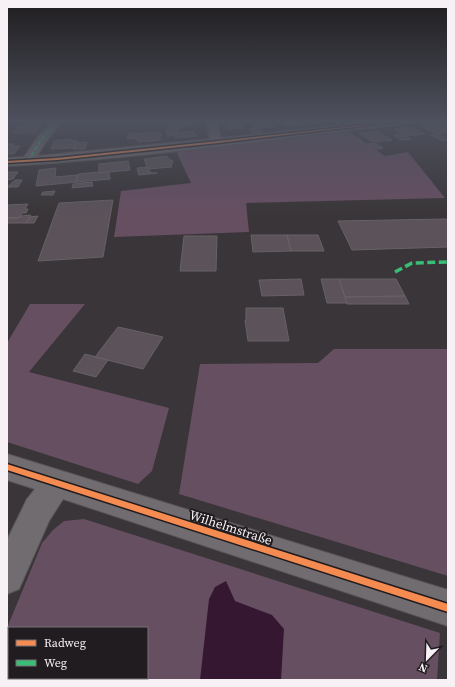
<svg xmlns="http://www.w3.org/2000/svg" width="455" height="687" font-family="'Source Serif 4',serif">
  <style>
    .green { fill: #674f62; fill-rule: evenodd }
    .water { fill: #361732 }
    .building { fill: #5b525a; stroke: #666265 }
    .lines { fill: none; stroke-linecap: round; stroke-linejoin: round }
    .street-casing { stroke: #585457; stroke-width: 2 }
    .street { fill: #706c6f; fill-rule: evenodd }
    .quiet-far1 { stroke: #3abd76; stroke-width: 2; stroke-dasharray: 4.5 2; stroke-linecap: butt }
    .quiet { stroke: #3abd76; stroke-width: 3.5; stroke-dasharray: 8 3.5; stroke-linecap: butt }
    .cycleway-casing { stroke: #201c1f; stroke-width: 3 }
    .cycleway { fill: #f68b52; fill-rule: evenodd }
    .labels { text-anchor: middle; stroke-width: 4; stroke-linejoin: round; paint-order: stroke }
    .near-street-label { font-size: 13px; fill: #f7f1f5; stroke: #201c1f }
  </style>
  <rect width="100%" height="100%" fill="#393538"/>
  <path class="green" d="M347,130L385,156L408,152L445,198L246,203L249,232L114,237L121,191L191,183L176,151Z
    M30,304H85L29,372L169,408L152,471L138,484L7,442V343Z
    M334,349H448V576L179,494L200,364L318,363Z
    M84,519L440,633L437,680H7V628L42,543L53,530L64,521ZM9,628H147V678H9Z"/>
  <path class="water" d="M226,581L235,601L272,615L284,629L281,680H200L209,599L215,587Z"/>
  <path class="building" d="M280,120H297L301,125L285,126Z
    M312,120H330L332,121L317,123Z
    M190,121L193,125L175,127L172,123Z
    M225,121H240L244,128L228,129Z
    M270,121L274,127L255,128L251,122Z
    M438,123L448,128V132L437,134L421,126Z
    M31,125L41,126L35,133H23Z
    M31,125L23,133H12L19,126Z
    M167,126L177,127L178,130L167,132Z
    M411,127L424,134L406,136L394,129Z
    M260,128L262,133H252L250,129Z
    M177,131L178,132L173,133L175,135L167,136V132Z
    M193,131L197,136L176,138L173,133Z
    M377,131L392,140L373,142L359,133Z
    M159,132L162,136H159L161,140L138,142L134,134Z
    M129,133H134L136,138L127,139Z
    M402,134L406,136L411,139L401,140L393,135Z
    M438,134L448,139V140L443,141L431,135Z
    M71,139V141L77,140L74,148L51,149L54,141Z
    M87,142L85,149H73L76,143Z
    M375,143L383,148L376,149L367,144Z
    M7,144H14L12,146H20L14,154H7Z
    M167,156L169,160H172L173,163L171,164L172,167L148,169L144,159Z
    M128,161L130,170L99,173V164Z
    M147,167L151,173H157L139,175L137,168Z
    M56,168L55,177L77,175V182L36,186L39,170Z
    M7,171H8L7,172H18L13,179L7,180Z
    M99,172V173L109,172L110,179L77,182L78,174Z
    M15,180H22L18,187H7Z
    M92,182L93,186L72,188L73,184Z
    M55,191L53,195H41L43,192Z
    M113,200L103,257L38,261L59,203Z
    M28,204L25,209H28L26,213H22L19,218H7V205Z
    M31,215L26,223H7V218H19L21,216Z
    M38,216L34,223H26L30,217Z
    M446,219L448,221V247L352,250L338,221Z
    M251,235H287L291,251L253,252Z
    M287,235H318L324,251H291Z
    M184,236H217L216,271H180Z
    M301,279L304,295L262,296L259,280Z
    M321,279H339L347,303H327Z
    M339,279H396L405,296L345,297Z
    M405,296L409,304H347L345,297Z
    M246,308H283L289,341H248L245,320H246Z
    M118,327L163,337L143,369L95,357Z
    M85,354L108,360L96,377L73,371Z"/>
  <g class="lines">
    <g class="street-casing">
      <path id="street" d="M54,120H64L48,139L37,156L210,139L206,120H216L221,138L388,120H416L411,123C277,139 142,158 7,166V158L24,157L39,135Z
        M7,454L448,590V626L63,499L49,521L19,589L7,594V540L27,499L35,489L7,480Z"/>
    </g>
    <use href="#street" class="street"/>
    <path class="quiet-far1" d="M28,161L43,137L59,120"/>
    <path class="quiet" d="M395,272L412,263L448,262"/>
    <g class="cycleway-casing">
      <path id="cycleway" d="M409,120H412L218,143L57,160L7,163V161L57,158L218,141Z
        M7,464L448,604V612L7,470Z"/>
    </g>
    <use href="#cycleway" class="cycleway"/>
  </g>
  <linearGradient id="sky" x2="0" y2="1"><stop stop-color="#1f1d1f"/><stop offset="0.56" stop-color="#4e515e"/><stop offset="1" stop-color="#4e515e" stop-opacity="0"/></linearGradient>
  <rect width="455" height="216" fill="url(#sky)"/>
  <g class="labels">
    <g class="near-street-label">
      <text transform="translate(231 527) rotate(18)" y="5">Wilhelmstraße</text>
    </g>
  </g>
  <rect width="455" height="687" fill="none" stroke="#f7f1f5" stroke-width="16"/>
  <rect x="8" y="627" width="140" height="52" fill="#201c1f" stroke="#767175"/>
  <rect x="16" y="640" width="20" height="6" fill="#f68b52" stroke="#767175"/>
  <text x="44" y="647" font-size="12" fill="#f7f1f5">Radweg</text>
  <rect x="16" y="660" width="20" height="6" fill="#3abd76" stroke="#767175"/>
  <text x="44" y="667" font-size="12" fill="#f7f1f5">Weg</text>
  <g transform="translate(427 659) rotate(203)" stroke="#201c1f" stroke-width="3" paint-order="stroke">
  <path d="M0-3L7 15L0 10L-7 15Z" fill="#f7f1f5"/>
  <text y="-6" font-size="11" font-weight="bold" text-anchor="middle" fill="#f7f1f5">N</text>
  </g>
</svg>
